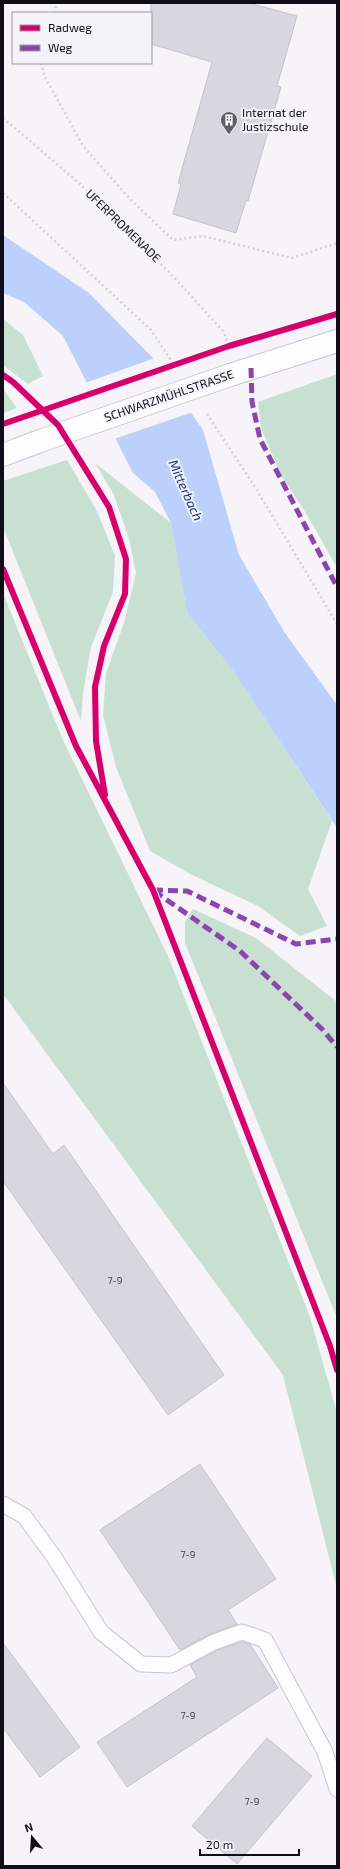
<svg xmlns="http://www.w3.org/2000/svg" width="340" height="1869" font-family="'Exo 2',sans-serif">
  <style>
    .green { fill: #c7e0d1 }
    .water { fill: #bbd0fa }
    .pier { fill: #f6f4f9 }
    .building { fill: #d8d6de; stroke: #c5c2cb }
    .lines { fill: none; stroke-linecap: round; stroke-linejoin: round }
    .service-casing { stroke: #c9c6cf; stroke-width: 17 }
    .tertiary-casing { stroke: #c9c6cf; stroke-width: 24 }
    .path { stroke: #d1d1d3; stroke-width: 2.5; stroke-dasharray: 2 3; stroke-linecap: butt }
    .service { stroke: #fefdfe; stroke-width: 15 }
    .tertiary { stroke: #fefdfe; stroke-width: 22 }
    .tertiary-bridge-casing { stroke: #c9c6cf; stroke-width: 24; stroke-linecap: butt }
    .tertiary-bridge { stroke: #fefdfe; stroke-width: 22 }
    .quiet { stroke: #8e44ad; stroke-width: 5; stroke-dasharray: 10 5; stroke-linecap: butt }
    .cycleway-casing { stroke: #f5f3fa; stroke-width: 8 }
    .cycleway { stroke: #d6006c; stroke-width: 6 }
    .labels { text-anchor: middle; stroke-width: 4; stroke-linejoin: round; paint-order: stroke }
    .number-label { font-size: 10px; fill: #433f4a }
    .poi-label { font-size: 12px; fill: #110d18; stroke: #f5f3fa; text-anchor: start }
    .street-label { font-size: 12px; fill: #110d18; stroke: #f5f3fa }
    .water-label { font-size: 13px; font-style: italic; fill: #082d7c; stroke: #f5f3fa }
  </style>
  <rect width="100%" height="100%" fill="#f6f4f9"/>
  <path class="green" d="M3,319L23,335L43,376L28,384L3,365Z
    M337,374V568L309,518L281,475L261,428L258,402Z
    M3,389L17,408L3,413Z
    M67,460L97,511L115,556L113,592L91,647L83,693L81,721L3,527V481Z
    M95,463L171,523L187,613L233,671L332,821L308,889L327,926L300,936L258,906L192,875L150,851L116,767L103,715L106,673L124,623L136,573L129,539L114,495Z
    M3,593L62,738L168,956L310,1317L337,1413V1589L283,1375L3,994Z
    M193,909L256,938L337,1002V1318L185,943V922Z"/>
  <path class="water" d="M3,235L89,293L152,357L203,430L239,555L285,633L337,705V828L233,671L187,613L171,523L155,492L133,473L63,336L24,302L3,293Z"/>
  <path class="pier" d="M155,358L193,412L114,439L85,383Z"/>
  <path class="building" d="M151,3H249L297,16L277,86L281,87L248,201L246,200L236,233L173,214L181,184L178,183L212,62L151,44Z
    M3,1083L53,1154L64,1145L224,1375L168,1415L3,1181Z
    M200,1464L276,1579L228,1610L237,1624L210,1634L180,1650L100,1530Z
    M242,1642L250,1644L278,1688L127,1787L97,1742L197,1677L190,1665L218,1650Z
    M3,1643L80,1747L40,1777L3,1728Z
    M267,1738L312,1776L237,1864L192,1826Z"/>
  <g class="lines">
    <g class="service-casing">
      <path id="service" d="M3,1504L24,1516L54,1557L101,1632L141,1664L171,1665L214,1642L242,1632L265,1640L325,1752L337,1789"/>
    </g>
    <g class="tertiary-casing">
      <path id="tertiary" d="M230,375L337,341
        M3,455L40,441"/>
    </g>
    <path class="path" d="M54,13L57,3
      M41,63L45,77L83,146L131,200L173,240L203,236L292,258L337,243
      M3,118L79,183L169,272L223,331L229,345
      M3,193L151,330L174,365
      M207,414L255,487L337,624"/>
    <use href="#service" class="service"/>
    <use href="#tertiary" class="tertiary"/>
    <g class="tertiary-bridge-casing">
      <path id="tertiary-bridge" d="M40,441L230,375"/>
    </g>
    <use href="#tertiary-bridge" class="tertiary-bridge"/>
    <path class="quiet" d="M251,368L252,402L260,439L337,587
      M153,890L187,891L296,944L337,939
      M154,891L240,951L323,1030L337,1047"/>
    <g class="cycleway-casing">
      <path id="cycleway" d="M3,375L13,382L58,425L109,507L126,559L125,594L104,646L95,687L96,741L105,795
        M3,424L229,346L337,314
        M3,569L76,746L153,890L330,1346L337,1370"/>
    </g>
    <use href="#cycleway" class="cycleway"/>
  </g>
  <defs>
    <g id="building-pin" transform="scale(0.9)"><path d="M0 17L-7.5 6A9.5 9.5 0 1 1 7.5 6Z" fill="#615e67" stroke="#f5f3fa"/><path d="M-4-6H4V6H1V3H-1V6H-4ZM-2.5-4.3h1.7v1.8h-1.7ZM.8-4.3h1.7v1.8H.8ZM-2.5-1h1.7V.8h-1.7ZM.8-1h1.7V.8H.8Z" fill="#fff"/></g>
  </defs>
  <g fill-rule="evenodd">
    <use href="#building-pin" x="229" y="120"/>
  </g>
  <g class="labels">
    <g class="number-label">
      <text x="115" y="1284">7-9</text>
      <text x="188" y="1558">7-9</text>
      <text x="188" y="1719">7-9</text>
      <text x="252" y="1805">7-9</text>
    </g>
    <g class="poi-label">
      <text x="242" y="117">Internat der<tspan x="242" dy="14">Justizschule</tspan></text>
    </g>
    <g class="street-label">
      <text transform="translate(123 226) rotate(44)" y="4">UFERPROMENADE</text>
      <text transform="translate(169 396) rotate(-19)" y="4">SCHWARZMÜHLSTRASSE</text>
    </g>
    <g class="water-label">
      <text transform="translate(186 490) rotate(66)" y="5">Mitterbach</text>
    </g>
  </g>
  <rect width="340" height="1869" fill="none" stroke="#110d18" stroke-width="8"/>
  <rect x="12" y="12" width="140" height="52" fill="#f5f3fa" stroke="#9a97a0"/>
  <rect x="20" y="25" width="20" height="6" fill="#d6006c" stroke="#9a97a0"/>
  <text x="48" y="32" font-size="12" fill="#110d18">Radweg</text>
  <rect x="20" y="45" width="20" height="6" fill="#8e44ad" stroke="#9a97a0"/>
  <text x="48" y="52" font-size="12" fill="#110d18">Weg</text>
  <g transform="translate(32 1837) rotate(342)" stroke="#f5f3fa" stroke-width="3" paint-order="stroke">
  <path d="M0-3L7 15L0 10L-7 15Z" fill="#110d18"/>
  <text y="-6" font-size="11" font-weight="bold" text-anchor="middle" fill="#110d18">N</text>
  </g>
  <path d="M200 1849v6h99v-6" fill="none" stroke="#110d18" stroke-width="2"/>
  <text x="206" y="1849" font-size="12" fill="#110d18" stroke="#f5f3fa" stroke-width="3" paint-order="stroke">20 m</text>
</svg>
